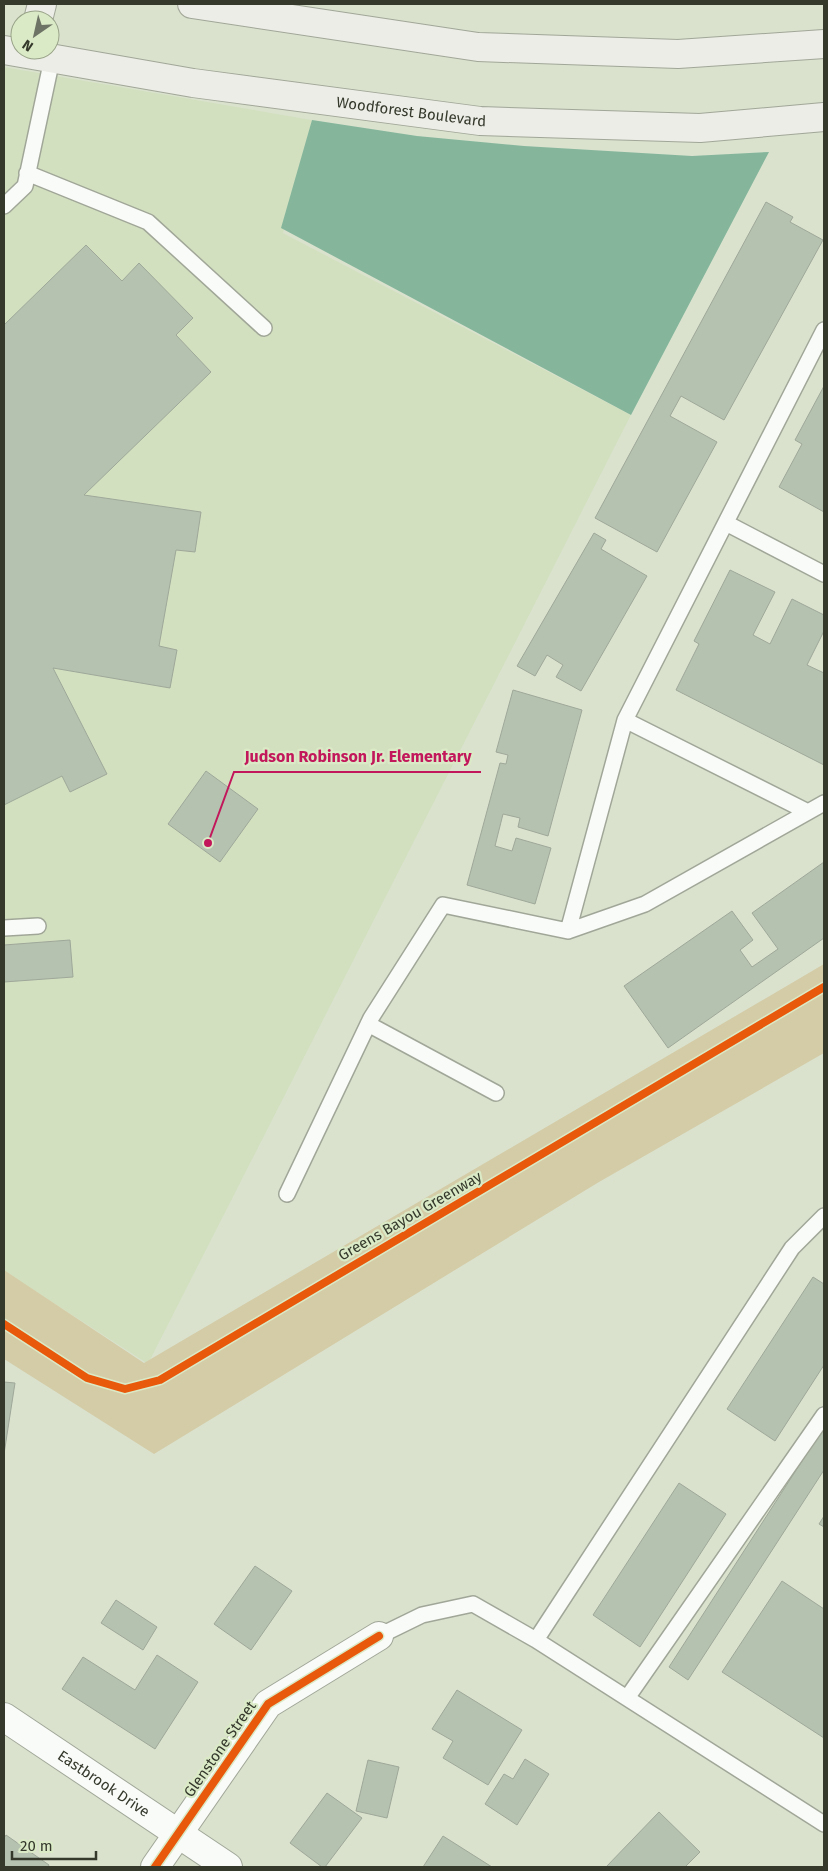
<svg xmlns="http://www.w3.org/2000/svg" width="828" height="1871" font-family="'Fira Sans',sans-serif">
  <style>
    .built { fill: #d3e0c0 }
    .green { fill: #d4cca7 }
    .water { fill: #85b69c }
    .building { fill: #b5c2b0; stroke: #9fa899 }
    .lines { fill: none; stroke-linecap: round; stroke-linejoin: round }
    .lane-casing { stroke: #a1a798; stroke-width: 18 }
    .street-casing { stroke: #a1a798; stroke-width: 30 }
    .secondary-casing { stroke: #a1a798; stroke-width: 30 }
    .lane { stroke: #f9fbf8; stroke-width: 15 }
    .street { stroke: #f9fbf8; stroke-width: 28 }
    .secondary { stroke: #ecede6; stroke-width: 28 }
    .cycleway-casing { stroke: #dbeac6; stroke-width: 11 }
    .cycleway { stroke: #e8590c; stroke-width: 8 }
    .labels { text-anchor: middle; stroke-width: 4.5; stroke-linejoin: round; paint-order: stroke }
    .street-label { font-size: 15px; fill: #34392c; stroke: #dbeac6 }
    .leader { fill: none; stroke: #c2185b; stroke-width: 2 }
    .callout-dot { fill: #c2185b; stroke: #dbeac6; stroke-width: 2 }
    .callout-label { font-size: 16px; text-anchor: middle; font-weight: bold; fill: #c2185b; stroke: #dbeac6; stroke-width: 4.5; stroke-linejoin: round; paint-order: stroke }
  </style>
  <rect width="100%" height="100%" fill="#dae2ce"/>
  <path class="built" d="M4,67L312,120L283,233L631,415L148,1364L4,1271Z"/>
  <path class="green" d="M824,964V1053L599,1182L154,1454L4,1359V1270L144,1363Z"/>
  <path class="water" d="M312,120L417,136L524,146L692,156L769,152L631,415L281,228Z"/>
  <path class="building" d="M766,202L793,217L790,222L823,240L724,420L681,396L670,416L717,442L657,552L595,518Z
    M86,245L122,281L139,263L193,318L176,335L211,372L84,495L201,512L195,552L176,550L159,646L177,650L170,688L53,668L107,774L70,792L62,776L4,805V325Z
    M824,386V512L779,487L802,444L795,440Z
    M594,533L606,540L601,549L647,576L581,691L556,677L563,665L547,655L535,676L517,666Z
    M730,570L775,592L753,635L770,644L792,599L824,615V631L807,665L824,673V765L676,690L699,644L694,641Z
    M513,690L582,710L548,836L518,827L520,818L503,814L495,846L512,851L516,838L551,848L535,904L467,885L500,763L506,764L508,755L496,752Z
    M206,771L258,809L220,862L168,824Z
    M824,862V938L668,1048L624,986L732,911L753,940L740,950L752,967L778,949L752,913Z
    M70,940L73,977L4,982V945Z
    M813,1277L824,1284V1365L775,1441L727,1409Z
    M4,1382L15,1383L4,1454Z
    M824,1427V1470L688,1680L669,1667Z
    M679,1483L726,1514L640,1647L593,1615Z
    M824,1516V1527L819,1524Z
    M255,1566L292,1591L251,1650L214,1624Z
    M782,1581L824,1609V1738L722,1672Z
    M116,1600L157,1627L143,1650L101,1623Z
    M157,1655L198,1682L155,1749L62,1689L83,1657L135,1690Z
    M457,1690L522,1730L488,1785L443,1758L453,1741L432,1729Z
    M525,1759L549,1774L517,1825L485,1804L504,1774L513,1779Z
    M368,1760L399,1767L387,1818L356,1811Z
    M327,1793L362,1818L325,1867H322L290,1843Z
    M659,1812L700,1852L685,1867H606Z
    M6,1835L49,1865L48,1867H4V1838Z
    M443,1836L492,1867H423Z"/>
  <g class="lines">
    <g class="lane-casing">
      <path id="lane" d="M27,173L148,222L264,328
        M4,206L25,186L52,59
        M726,523L824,574
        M625,720L808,812
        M4,928L38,926
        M568,931L645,904L824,803
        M368,1024L496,1093
        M287,1194L371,1018L443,905L568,931L625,720L824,330
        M379,1636L422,1615L473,1604L536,1640L824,1824
        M536,1640L792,1248L824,1216
        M627,1698L824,1415"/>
    </g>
    <g class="street-casing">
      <g id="street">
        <path id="s1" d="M4,1717L228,1867"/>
        <path d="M155,1867L268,1704L379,1636"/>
      </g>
    </g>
    <g class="secondary-casing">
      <g id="secondary">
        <path d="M192,4L478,47L678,54L824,44"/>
        <path d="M38,20L42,4"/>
        <path id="s2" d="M4,50L193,83L480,121L700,128L824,117"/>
      </g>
    </g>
    <use href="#lane" class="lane"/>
    <use href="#street" class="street"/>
    <use href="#secondary" class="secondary"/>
    <g class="cycleway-casing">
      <path id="cycleway" d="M4,1324L87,1378L125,1389L160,1380L824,987
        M155,1867L268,1704L379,1636"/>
    </g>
    <use href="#cycleway" class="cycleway"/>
  </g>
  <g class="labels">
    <g class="street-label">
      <text dy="5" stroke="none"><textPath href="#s2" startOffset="412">Woodforest Boulevard</textPath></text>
      <text transform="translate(410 1216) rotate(-30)" y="5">Greens Bayou Greenway</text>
      <text transform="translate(220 1749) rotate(-55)" y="5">Glenstone Street</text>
      <text dy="5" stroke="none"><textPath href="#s1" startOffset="120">Eastbrook Drive</textPath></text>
    </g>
  </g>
  <path class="leader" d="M208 843L234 772H481"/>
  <circle class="callout-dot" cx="208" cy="843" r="5"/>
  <g class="callout-label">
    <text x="358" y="762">Judson Robinson Jr. Elementary</text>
  </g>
  <rect width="828" height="1871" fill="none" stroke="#34392c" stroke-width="10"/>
  <g transform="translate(35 35) rotate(214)"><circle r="24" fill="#dbeac6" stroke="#98a388"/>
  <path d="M0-4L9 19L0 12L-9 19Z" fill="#6e7465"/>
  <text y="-8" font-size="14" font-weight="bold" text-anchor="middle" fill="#34392c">N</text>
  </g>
  <path d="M12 1851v8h84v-8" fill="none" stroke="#34392c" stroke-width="2.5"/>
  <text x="20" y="1851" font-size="15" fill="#34392c" stroke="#dbeac6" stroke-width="4" paint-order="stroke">20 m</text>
</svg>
